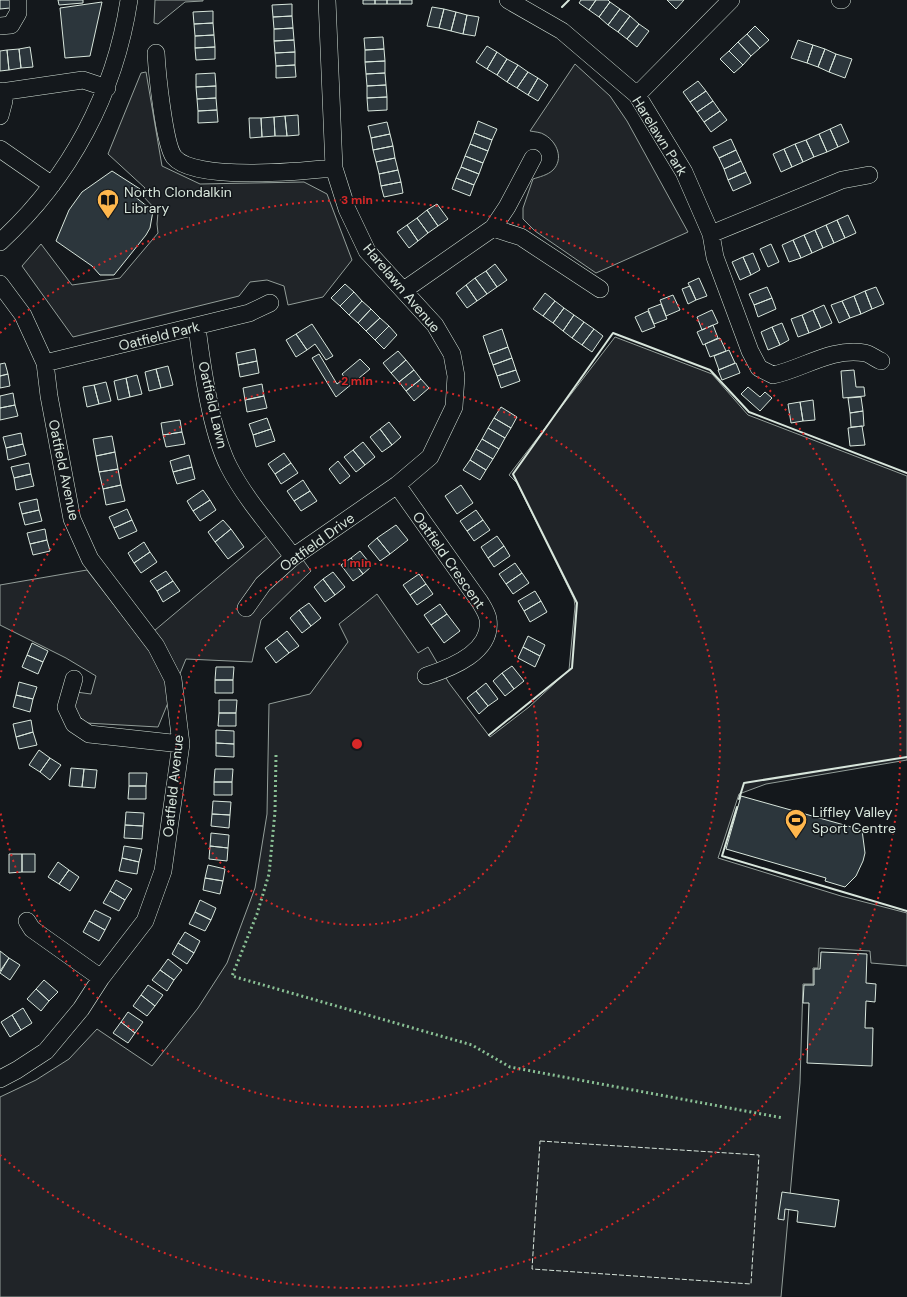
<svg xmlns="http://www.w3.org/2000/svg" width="907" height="1297" font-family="'DM Sans',sans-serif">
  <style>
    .green { fill: #202428; stroke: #939e99 }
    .building { fill: #2c363c; stroke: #d8e6dc }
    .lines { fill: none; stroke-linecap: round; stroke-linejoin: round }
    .minor-casing { stroke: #d8e6dc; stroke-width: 18 }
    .minor { stroke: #14181c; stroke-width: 17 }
    .hedge { stroke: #8ac095; stroke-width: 3; stroke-dasharray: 2 3; stroke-linecap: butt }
    .fence { stroke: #d8e6dc; stroke-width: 1; stroke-dasharray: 5 2; stroke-linecap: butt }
    .wall { stroke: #d8e6dc; stroke-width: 2 }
    .ring { fill: none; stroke: #d62828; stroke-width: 2; stroke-dasharray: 2 4 }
    .labels { text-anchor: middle; stroke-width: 3; stroke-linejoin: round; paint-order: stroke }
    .street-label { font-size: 14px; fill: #d8e6dc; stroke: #14181c }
    .poi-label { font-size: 14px; fill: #d8e6dc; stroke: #14181c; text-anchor: start }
    .centre { fill: #d62828; stroke: #14181c; stroke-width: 2 }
    .ring-label { font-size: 12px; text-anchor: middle; font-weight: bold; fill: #d62828; stroke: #14181c; stroke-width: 3; stroke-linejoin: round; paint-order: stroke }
  </style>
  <rect width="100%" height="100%" fill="#14181c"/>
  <path class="green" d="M155,0H203V1L185,2L158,24L154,23Z
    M575,64L610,96L627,121L688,232L596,273L535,231L523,219V208L533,179C539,177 548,175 553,170C564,159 557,142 545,135C541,132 535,132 530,131Z
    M146,72L162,166L200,184L304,182L327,194L352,260L323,297L288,305L284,286L267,280L250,282L239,296L73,337L22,266L41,244L72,285L120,278L158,233L157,224L158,212L141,194L145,188L108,154L141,73Z
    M615,337L712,374L748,415L907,476V760L766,784L739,794L718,858L841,896L907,913V966L871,963L870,951L819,948L818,968H813V984H803L800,1083L781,1297H0V1097L36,1080L69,1059L97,1029L152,1066L198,1008L227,963L255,888L267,814L269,704L310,694L348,642L339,624L377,594L418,653L428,647L449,683L490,737L529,707L569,670L575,606L574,599L517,483L509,475Z
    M279,526L311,571L261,620L252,662L186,659L158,727L86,723L74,711L76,692L91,694L96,676L66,658L0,625V585L87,570L142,641Z"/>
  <path class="building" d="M0,0H10V8L0,9Z
    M58,0H83V3L59,5Z
    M363,0H375V4H363Z
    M375,0H387V4H375Z
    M387,0H400V4H387Z
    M400,0H412V4H400Z
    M581,0H596L589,10L579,3Z
    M596,0H608L610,2L599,17L589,10Z
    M667,0H684L676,9Z
    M102,2L90,56L65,58L60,8Z
    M610,2L620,9L608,25L599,17Z
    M292,4V16L273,17L272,5Z
    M432,7L444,9L439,28L427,26Z
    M444,9L456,12L451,31L439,28Z
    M620,9L630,16L618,32L608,25Z
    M213,11V23L194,24L193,12Z
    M456,12L467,15L463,34L451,31Z
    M467,15L479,17L475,36L463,34Z
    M292,16L293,28L274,29L273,17Z
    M630,16L639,24L627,39L618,32Z
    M213,23L214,35L195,36L194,24Z
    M639,24L649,31L637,47L627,39Z
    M755,26L769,40L760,48L747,34Z
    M293,28L294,40L274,41V29Z
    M747,34L760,48L751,56L738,42Z
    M214,35L215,47L195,48V36Z
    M383,37L384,49L365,50L364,38Z
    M294,40L295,52L275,53L274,41Z
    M798,40L813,45L807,63L791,58Z
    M738,42L751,56L743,65L729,51Z
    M813,45L825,49L818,67L807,63Z
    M487,46L497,52L487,69L476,62Z
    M30,47L33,67L21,68L19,49Z
    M215,47V59L196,60L195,48Z
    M19,49L21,68L9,70L7,50Z
    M384,49L385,61L365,62V50Z
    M825,49L836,54L829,72L818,67Z
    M7,50L9,70L0,71V51Z
    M729,51L743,65L734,73L720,59Z
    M295,52V65L276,66L275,53Z
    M497,52L507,59L497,75L487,69Z
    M836,54L852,59L845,78L829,72Z
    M507,59L518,65L507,82L497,75Z
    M385,61V73L366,74L365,62Z
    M295,65L296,77L276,78V66Z
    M518,65L528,72L517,88L507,82Z
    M528,72L538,78L528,95L517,88Z
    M215,73L216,86L196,87V74Z
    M385,73L386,85L367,86L366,74Z
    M538,78L548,85L538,101L528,95Z
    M698,81L706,91L690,102L683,92Z
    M386,85L387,97L367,98V86Z
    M216,86V98L197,99L196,87Z
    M706,91L713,101L697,112L690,102Z
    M387,97V110L368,111L367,98Z
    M216,98L217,110L198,111L197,99Z
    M713,101L720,111L704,122L697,112Z
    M217,110L218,122L198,123V111Z
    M720,111L727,120L711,132L704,122Z
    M298,115L299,135L287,136L285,116Z
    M285,116L287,136H275L274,117Z
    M274,117L275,136L262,137L261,118Z
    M249,118H261L262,137L250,138Z
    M478,121L497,129L492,140L474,133Z
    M387,122L390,134L371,138L368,126Z
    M841,124L849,142L838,147L830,129Z
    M830,129L838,147L827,152L819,134Z
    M474,133L492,140L488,151L470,144Z
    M390,134L393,146L373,150L371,138Z
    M819,134L827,152L814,157L806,140Z
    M731,139L736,150L719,158L713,147Z
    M806,140L814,157L803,162L795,144Z
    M470,144L488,151L483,163L465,156Z
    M795,144L803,162L792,167L784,149Z
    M393,146L395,158L376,162L373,150Z
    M784,149L792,167L781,172L773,154Z
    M736,150L741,161L724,169L719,158Z
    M465,156L483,163L479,174L461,167Z
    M395,158L398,170L379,174L376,162Z
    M741,161L746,172L728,180L724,169Z
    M461,167L479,174L474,185L456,178Z
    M398,170L401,182L381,186L379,174Z
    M112,171L140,189L134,196L153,211L150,228L146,235L114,275H100L92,266L56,241L69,210L82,192Z
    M746,172L751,183L733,191L728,180Z
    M456,178L474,185L470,196L452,189Z
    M401,182L403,193L384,197L381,186Z
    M437,204L448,219L438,226L427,210Z
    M427,210L438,226L428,233L417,218Z
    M848,215L856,233L845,238L837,220Z
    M417,218L428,233L418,241L407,225Z
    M837,220L845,238L834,243L826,225Z
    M407,225L418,241L409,248L397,232Z
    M826,225L834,243L823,248L815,230Z
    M815,230L823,248L812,253L804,235Z
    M804,235L812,253L801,258L793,240Z
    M793,240L801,258L789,262L782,245Z
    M771,244L779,262L768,267L760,249Z
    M753,253L760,270L751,275L743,257Z
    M743,257L751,275L740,280L732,262Z
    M495,264L507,280L497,287L486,271Z
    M486,271L497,287L487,294L475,278Z
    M475,278L487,294L477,301L466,285Z
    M699,278L707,296L696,300L688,283Z
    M345,284L354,292L340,306L331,298Z
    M466,285L477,301L467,308L456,293Z
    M690,286L696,300L688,304L682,289Z
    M767,287L772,298L754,305L749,294Z
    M876,287L884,304L872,309L865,291Z
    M865,291L872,309L861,314L854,296Z
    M354,292L362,301L349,315L340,306Z
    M545,293L555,301L543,316L533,309Z
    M673,295L680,310L666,316L660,300Z
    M854,296L861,314L850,318L842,301Z
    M772,298L776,309L758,317L754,305Z
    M362,301L371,309L358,323L349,315Z
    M555,301L564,308L553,323L543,316Z
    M842,301L850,318L839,323L831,305Z
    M661,304L667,319L654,324L648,309Z
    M824,305L832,323L821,328L813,310Z
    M564,308L574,315L563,331L553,323Z
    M371,309L380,318L366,331L358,323Z
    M712,310L718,323L702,330L697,317Z
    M813,310L821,328L809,333L802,315Z
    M648,311L655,327L642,332L635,317Z
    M574,315L584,322L572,338L563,331Z
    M802,315L809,333L798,337L791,319Z
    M380,318L389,326L375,340L366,331Z
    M584,322L594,329L582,345L572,338Z
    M782,323L789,340L780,345L772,327Z
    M312,324L333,356L326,360L315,344L307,350L296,334Z
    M713,325L718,338L703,345L697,332Z
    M389,326L397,335L384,349L375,340Z
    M772,327L780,345L768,350L761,332Z
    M502,329L508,347L489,354L483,336Z
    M594,329L603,336L592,352L582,345Z
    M296,334L307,350L296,357L286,340Z
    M720,338L726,351L710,357L705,344Z
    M508,347L512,358L493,365L489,354Z
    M255,349L257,361L238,365L236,353Z
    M729,350L735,363L719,370L714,356Z
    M398,351L406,360L391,373L383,363Z
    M319,354L337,384L345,378L342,374L360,359L370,369L336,397L312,358Z
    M512,358L516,370L497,376L493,365Z
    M406,360L414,370L399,382L391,373Z
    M257,361L259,373L240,377L238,365Z
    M5,363L8,374L0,376V364Z
    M736,363L740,373L722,380L718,370Z
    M168,366L173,385L161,388L156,369Z
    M156,369L161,388L149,391L145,372Z
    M414,370L421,379L406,391L399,382Z
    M516,370L520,381L501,388L497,376Z
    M854,370L856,387H864L865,396L843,398L841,371Z
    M8,374L10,386L0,388V376Z
    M137,375L142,394L130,397L126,378Z
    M126,378L130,397L118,400L114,381Z
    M421,379L429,388L414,401L406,391Z
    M106,382L111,401L99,404L94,385Z
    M262,384L264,396L245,400L243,388Z
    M94,385L99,404L87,407L83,387Z
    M748,387L760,397L765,392L772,398L760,411L741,394Z
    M13,393L15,405L0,408V396Z
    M264,396L267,408L247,412L245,400Z
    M861,397L863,411L850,413L848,398Z
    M813,400L815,420L803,421L800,402Z
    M800,402L803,421L791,423L788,404Z
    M15,405L18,416L0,420V408Z
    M501,407L517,417L511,428L494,418Z
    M863,411L864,426L851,427L850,413Z
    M267,418L271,429L253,435L249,424Z
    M494,418L511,428L505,438L488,428Z
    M180,420L182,432L163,435L161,423Z
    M389,422L401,437L392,445L380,429Z
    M862,426L865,445L850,446L848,428Z
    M488,428L505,438L499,449L482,439Z
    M271,429L275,441L256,447L253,435Z
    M380,429L392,445L382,452L370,437Z
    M182,432L185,444L166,447L163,435Z
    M21,433L23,444L6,448L3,437Z
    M112,436L115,452L96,456L93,439Z
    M482,439L499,449L493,459L476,449Z
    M363,442L375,457L365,465L353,450Z
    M23,444L26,455L8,460L6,448Z
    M476,449L493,459L486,470L470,460Z
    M353,450L365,465L356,472L344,457Z
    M115,452L118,469L99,472L96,456Z
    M284,453L291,463L275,474L268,464Z
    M189,455L192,467L173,472L170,461Z
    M470,460L486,470L480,480L463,470Z
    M338,461L350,476L340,484L329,469Z
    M29,463L31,474L14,478L11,467Z
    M291,463L298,473L281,484L275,474Z
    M192,467L195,479L177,484L173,472Z
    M118,469L121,485L103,489L99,472Z
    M31,474L34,486L16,490L14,478Z
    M303,480L310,491L294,501L287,491Z
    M121,485L125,501L106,505L103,489Z
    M461,485L473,503L457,514L445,496Z
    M203,490L210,500L193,511L187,501Z
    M310,491L317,501L301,511L294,501Z
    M37,499L39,510L22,514L19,503Z
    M210,500L216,510L200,521L193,511Z
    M127,509L132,520L114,528L109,517Z
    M39,510L42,521L25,525L22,514Z
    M476,510L483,520L467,531L460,521Z
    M132,520L137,531L119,539L114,528Z
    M223,520L231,529L215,542L208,532Z
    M483,520L490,530L474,541L467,531Z
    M396,525L408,540L390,554L377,538Z
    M45,529L47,540L30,544L27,533Z
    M231,529L244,547L228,559L215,542Z
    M497,536L504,546L488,558L481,547Z
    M377,538L390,554L380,561L368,546Z
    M47,540L50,551L33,555L30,544Z
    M144,542L150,552L134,563L128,553Z
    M504,546L510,556L494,567L488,558Z
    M360,551L372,566L363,574L351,558Z
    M150,552L157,562L141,573L134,563Z
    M351,558L363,574L353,581L341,565Z
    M515,563L522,573L506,584L499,574Z
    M166,571L173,581L157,591L150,581Z
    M333,572L345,587L335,595L323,579Z
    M522,573L529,583L513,594L506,584Z
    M419,574L426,584L410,595L403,585Z
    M323,579L335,595L325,602L314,587Z
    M173,581L180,591L163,602L157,591Z
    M426,584L433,594L417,605L410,595Z
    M535,591L541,601L524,611L518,601Z
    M541,601L547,612L530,622L524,611Z
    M309,603L321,618L311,626L299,610Z
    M440,604L447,614L431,625L424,615Z
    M299,610L311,626L302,633L290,618Z
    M447,614L460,631L444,643L431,625Z
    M287,631L299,646L289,653L277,639Z
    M528,636L545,645L540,656L523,647Z
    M277,639L289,653L276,663L265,648Z
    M32,643L48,651L43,662L27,655Z
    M523,647L540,656L535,667L518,658Z
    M27,655L43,662L38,674L22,667Z
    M512,666L524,681L514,689L502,673Z
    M216,667H234L233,680H215Z
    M502,673L514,689L505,696L493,681Z
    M215,680H233V693H215Z
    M19,682L37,687L33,699L16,695Z
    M486,683L498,699L488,706L476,691Z
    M476,691L488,706L479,714L467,698Z
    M16,695L33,699L30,712L13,707Z
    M219,700H237L236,713H219Z
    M219,713H236V726H218Z
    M31,720L33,732L16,737L13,724Z
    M216,730L234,731V744L216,743Z
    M33,732L37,745L19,749L16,737Z
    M216,743L234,744V757L216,756Z
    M39,750L50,758L40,772L29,765Z
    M50,758L61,765L50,780L40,772Z
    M71,768L84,769L82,787L69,786Z
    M84,769L97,770L95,788L82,787Z
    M215,769H233L232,782H214Z
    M129,773H147L146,786H129Z
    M214,782H232V795H214Z
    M129,786H146V799H128Z
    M741,796L862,830L865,853L863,861L856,876L845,887L825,881L826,878L726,849Z
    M213,801L231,802L230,815L212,814Z
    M126,812L144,813L143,826L125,825Z
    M212,814L230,815L229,828L211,826Z
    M125,825L143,826L142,839L124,838Z
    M211,833L229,835L228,848L210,846Z
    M124,846L142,849L139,862L122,858Z
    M210,846L228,848L227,861L209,859Z
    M9,854H22V872L9,873Z
    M22,854H35V872H22Z
    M122,858L139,862L137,874L119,871Z
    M58,862L69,870L59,884L48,877Z
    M208,865L225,869L223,881L205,878Z
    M69,870L79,877L70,891L59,884Z
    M205,878L223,881L220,894L203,890Z
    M116,880L132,889L125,900L110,891Z
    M110,891L125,900L119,911L103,903Z
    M200,900L216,908L211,920L195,912Z
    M95,910L111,918L105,930L89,921Z
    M195,912L211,920L205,931L189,924Z
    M89,921L105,930L99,941L83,932Z
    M185,932L200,941L194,953L178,943Z
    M178,943L194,953L187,964L172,954Z
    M0,951L9,958L0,971Z
    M821,952L867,954L866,983L876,984L875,1002L866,1001L865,1028H873L872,1066L807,1063L809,1003H803L804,985H814V969H820Z
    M9,958L20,965L10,980L0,973Z
    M168,959L182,970L174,980L160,970Z
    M160,970L174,980L167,991L152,980Z
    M44,980L58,992L49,1001L36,989Z
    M148,985L163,995L155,1006L141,995Z
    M36,989L49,1001L41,1011L27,999Z
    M141,995L155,1006L147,1016L133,1006Z
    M23,1008L32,1023L21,1030L12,1015Z
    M128,1012L143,1022L135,1033L121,1022Z
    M12,1015L21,1030L10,1037L1,1022Z
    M121,1022L135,1033L128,1043L113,1033Z
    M782,1192L839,1200L835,1227L797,1222L798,1211L785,1209L784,1220L778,1219Z"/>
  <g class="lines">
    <g class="minor-casing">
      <path id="minor" d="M508,0L562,31L637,95L684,172L711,234L715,257L750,351L759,368L773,375C803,369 831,347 865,353C870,354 876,359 881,361
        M840,0H842
        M0,26L11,25L18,13V0
        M156,53C157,71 164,144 174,157C194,182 304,171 334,168
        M0,92L83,80L107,88
        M637,95L731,0
        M0,116L4,101L3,91
        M0,149L52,185
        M493,228L521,237L600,289
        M711,234L842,180L869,175
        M0,242C70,178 115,93 129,0
        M0,284L23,315L45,363L49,396L72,519L90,559L156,646L173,679L181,744L163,871L145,921L101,978L81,1009L46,1051L17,1070L0,1079
        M404,290L493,228L507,207L533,158
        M197,327C202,367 211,432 229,467C246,500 272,528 293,557
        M45,363L249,313L270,303
        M397,485L480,602C483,607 487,613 488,619C493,652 451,668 426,676
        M246,608L263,584L293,557L397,485L430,457L454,407L456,376L452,354L435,325L367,251L347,209L334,168L327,0
        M74,679L66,707L74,724L89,734L181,744
        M27,921L32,929L101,978"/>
    </g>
    <use href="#minor" class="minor"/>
    <path class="hedge" d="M276,755L275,812L269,874L257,914L232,976L472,1045L510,1067L783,1118"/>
    <path class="fence" d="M540,1141L759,1155L751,1284L532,1269Z"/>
    <path class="wall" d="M562,7L569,0
      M489,735L572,668L577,603L513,474L613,333L710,370L749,412L907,473
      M739,799L744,783L907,757
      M737,807L722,856L907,911"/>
  </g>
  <g class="ring">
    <circle cx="357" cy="744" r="181"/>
    <path d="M0 678A363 363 0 1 1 0 810"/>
    <path d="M0 333A544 544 0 1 1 0 1155"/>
  </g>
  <defs>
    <g id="library-pin" transform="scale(1.15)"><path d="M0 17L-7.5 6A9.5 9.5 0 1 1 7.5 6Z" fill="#ffb74d" stroke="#14181c"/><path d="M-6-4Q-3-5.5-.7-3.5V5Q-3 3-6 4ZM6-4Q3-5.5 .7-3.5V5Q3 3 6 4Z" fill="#111"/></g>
    <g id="stadium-pin" transform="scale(1.15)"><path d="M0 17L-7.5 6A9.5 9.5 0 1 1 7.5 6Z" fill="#ffb74d" stroke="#14181c"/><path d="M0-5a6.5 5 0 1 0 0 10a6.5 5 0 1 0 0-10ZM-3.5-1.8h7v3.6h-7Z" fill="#111"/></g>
  </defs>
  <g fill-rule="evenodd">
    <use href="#library-pin" x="108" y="200"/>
    <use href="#stadium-pin" x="796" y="820"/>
  </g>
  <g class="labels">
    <g class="street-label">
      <text transform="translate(660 136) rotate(58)" y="5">Harelawn Park</text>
      <text transform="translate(402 288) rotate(50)" y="5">Harelawn Avenue</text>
      <text transform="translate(159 336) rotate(-14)" y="5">Oatfield Park</text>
      <text transform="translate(213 405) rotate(77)" y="5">Oatfield Lawn</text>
      <text transform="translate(64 470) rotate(78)" y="5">Oatfield Avenue</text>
      <text transform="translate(317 542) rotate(-36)" y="5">Oatfield Drive</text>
      <text transform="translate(449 560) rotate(55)" y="5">Oatfield Crescent</text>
      <text transform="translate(173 786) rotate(-84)" y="5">Oatfield Avenue</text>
    </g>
    <g class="poi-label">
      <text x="124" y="197">North Clondalkin<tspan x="124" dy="16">Library</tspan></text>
      <text x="812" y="817">Liffley Valley<tspan x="812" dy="16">Sport Centre</tspan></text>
    </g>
  </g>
  <circle cx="357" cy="744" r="6" class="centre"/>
  <g class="ring-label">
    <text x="357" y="204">3 min</text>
    <text x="357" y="385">2 min</text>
    <text x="357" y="567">1 min</text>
  </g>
</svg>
